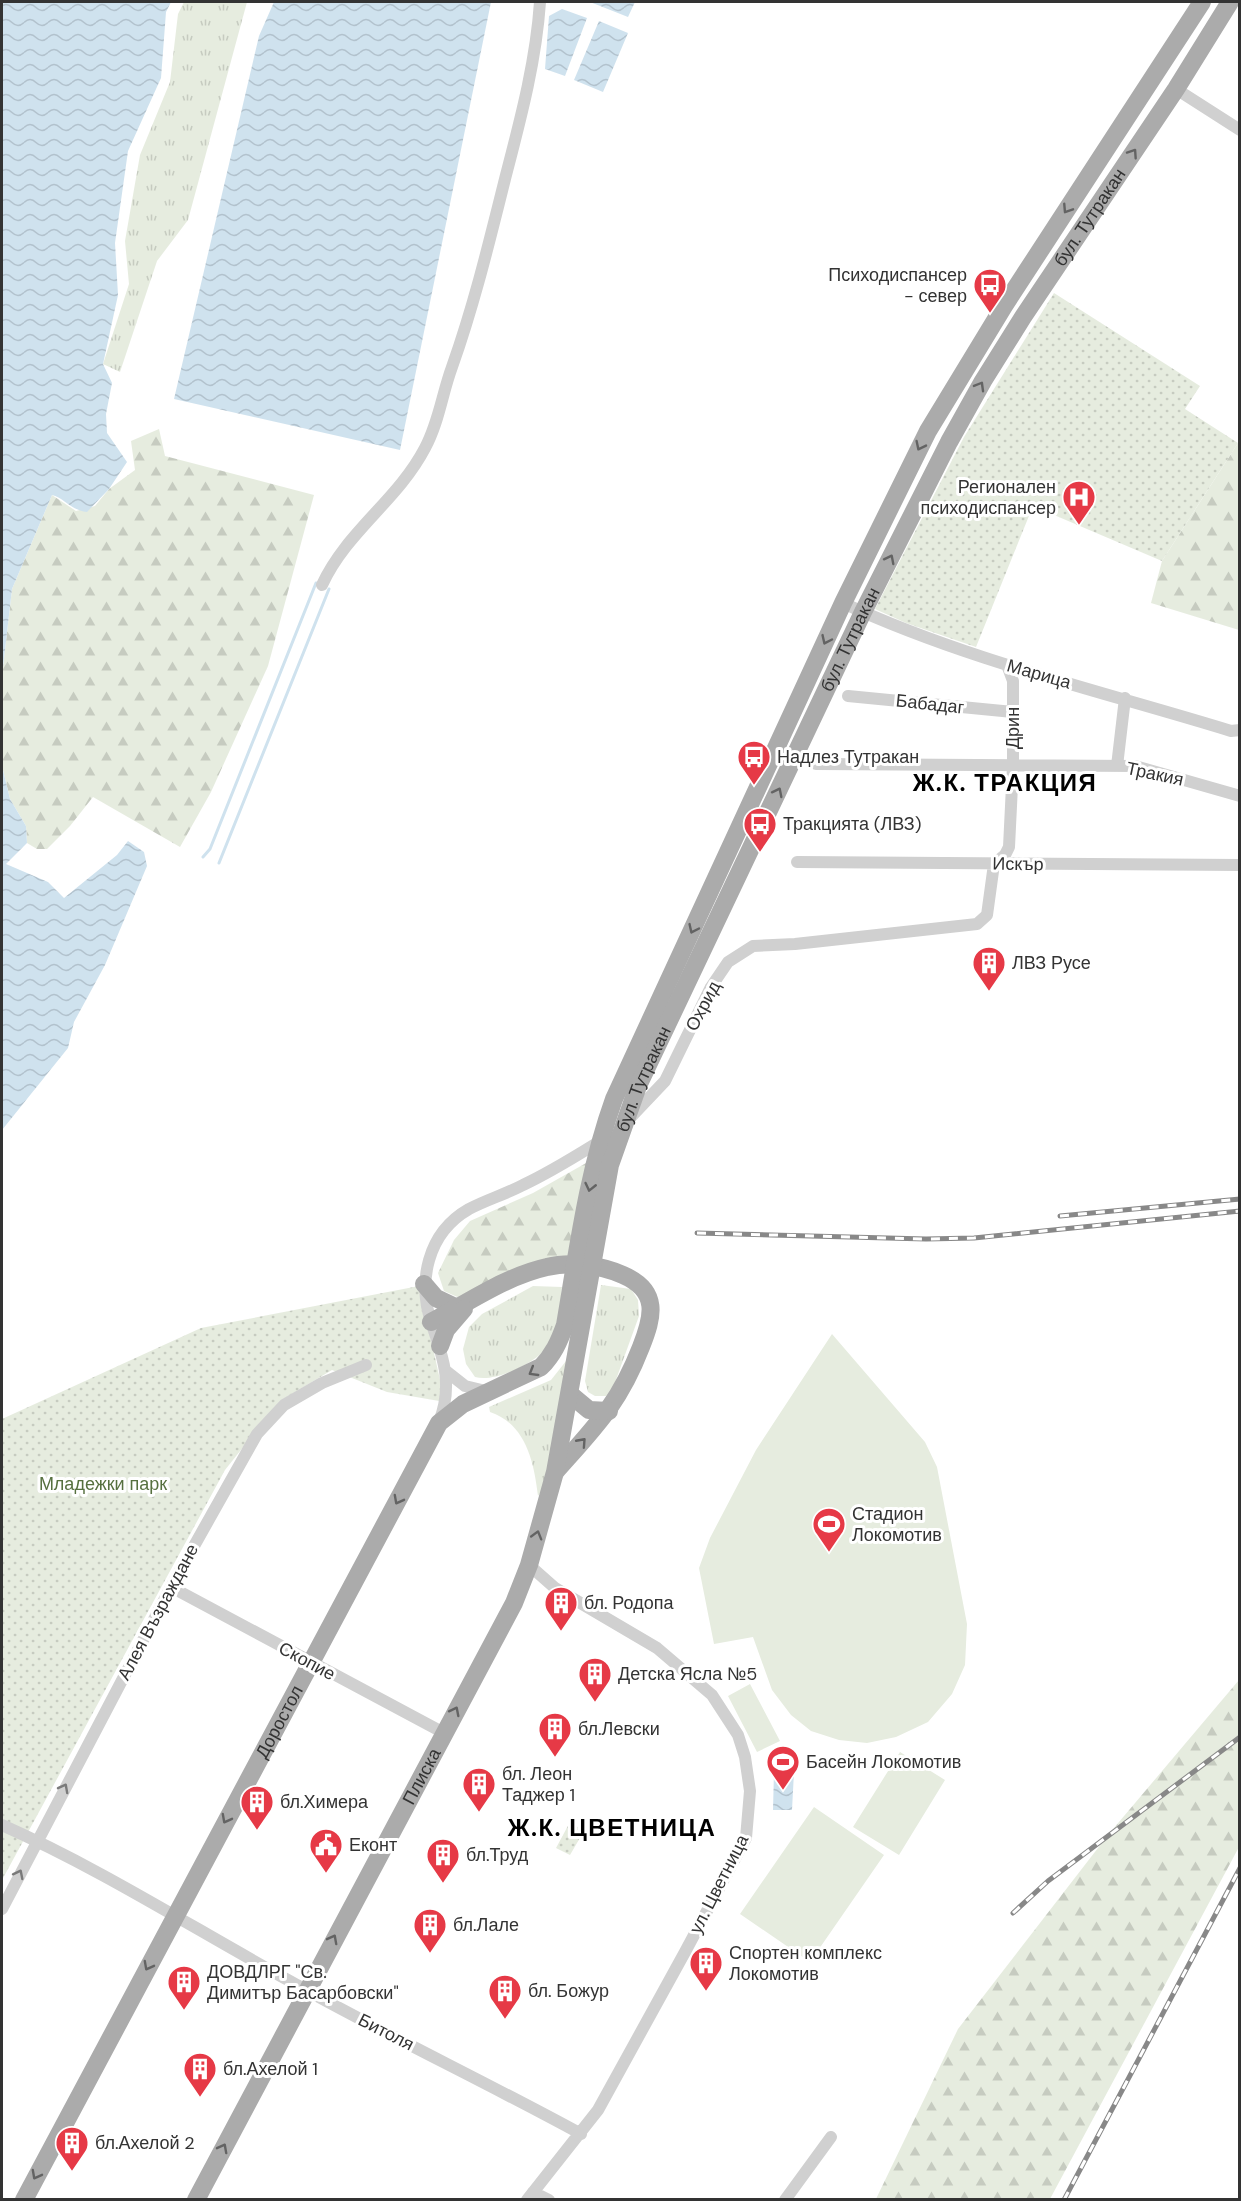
<svg xmlns="http://www.w3.org/2000/svg" width="1241" height="2201" font-family="'DM Sans',sans-serif">
  <style>
    .grass { fill: url(#grass-tufts) }
    .forest { fill: url(#forest-firs) }
    .park { fill: url(#park-dots) }
    .pitch { fill: #e6ecdf }
    .water { fill: url(#water-waves) }
    .lines { fill: none; stroke-linecap: round; stroke-linejoin: round }
    .stream { stroke: #cfe2ee; stroke-width: 3 }
    .minor { stroke: #d0d0d0; stroke-width: 12 }
    .primary { stroke: #ababab; stroke-width: 18 }
    .rail-casing { stroke: #888; stroke-width: 5 }
    .rail { stroke: #fff; stroke-width: 3; stroke-dasharray: 9; stroke-linecap: butt }
    .oneway { stroke: #636363 }
    .oneway2 { stroke: #7a7a7a }
    .labels { text-anchor: middle; stroke-width: 6; stroke-linejoin: round; paint-order: stroke }
    .street-label { font-size: 18px; fill: #333; stroke: #fff }
    .poi-label { font-size: 18px; fill: #333; stroke: #fff; text-anchor: start }
    .park-label { font-size: 18px; fill: #56703f; stroke: #fff }
    .district-label { font-size: 24px; font-weight: bold; letter-spacing: 1.5px; fill: #000; stroke: #fff }
  </style>
  <defs>
    <pattern id="grass-tufts" width="24" height="20" patternUnits="userSpaceOnUse" patternTransform="scale(1.5)"><rect width="24" height="20" fill="#e6ecdf"/><path d="M3 7l-1-3M5 7V3M7 7l1-3M15 17l-1-3M17 17v-4M19 17l1-3" fill="none" stroke="#c6cbc0"/></pattern>
    <pattern id="forest-firs" width="22" height="20" patternUnits="userSpaceOnUse" patternTransform="scale(1.5)"><rect width="22" height="20" fill="#e6ecdf"/><path d="M5 1l3.5 6h-7zM16 11l3.5 6h-7z" fill="#c6cbc0"/></pattern>
    <pattern id="park-dots" width="8" height="8" patternUnits="userSpaceOnUse" patternTransform="scale(1.5)"><rect width="8" height="8" fill="#e6ecdf"/><path d="M2 2h.1M6 6h.1" fill="none" stroke="#c6cbc0" stroke-width="1.8" stroke-linecap="round"/></pattern>
    <pattern id="water-waves" width="16" height="10" patternUnits="userSpaceOnUse" patternTransform="scale(1.5)"><rect width="16" height="10" fill="#cfe2ee"/><path d="M0 5q4-4 8 0t8 0" fill="none" stroke="#b2c2cd"/></pattern>
  </defs>
  <rect width="100%" height="100%" fill="#fff"/>
  <path class="grass" d="M184,2H247L188,220L157,261L120,372L103,364L129,284L125,241L140,155L170,82L178,14Z
    M601,1285L631,1289L638,1300L639,1316L613,1388L606,1396H595L588,1392L585,1381Z
    M533,1286L562,1287C560,1306 560,1330 548,1346C536,1363 495,1383 475,1377L466,1364L463,1349L469,1327L482,1314Z
    M570,1356L543,1489L538,1496C534,1462 526,1424 490,1412L489,1407L551,1380Z"/>
  <path class="forest" d="M159,429L165,456L314,495L268,666L211,792L180,847L93,797L70,826L47,849H37L27,843L26,826L10,799L3,770L2,676L12,589L52,495L76,511L95,506L109,489L135,470L131,441Z
    M1238,443H1240L1239,630L1151,603L1162,561Z
    M595,1158L572,1258C523,1258 504,1275 464,1300L444,1291L438,1273L454,1240L470,1221L533,1193Z
    M1239,1680V1847L1050,2199H876L958,2029L1108,1835Z"/>
  <path class="park" d="M1054,293L1200,386L1185,409L1238,443L1162,561L1033,506L976,647L906,623L875,609L964,437Z
    M419,1286L445,1402L387,1392L332,1370L280,1401L225,1470L2,1880V1419L201,1328Z
    M570,1822L584,1831L570,1855L556,1848Z"/>
  <path class="pitch" d="M832,1334L925,1442L937,1467L967,1624L965,1665L952,1694L928,1722L896,1737L867,1743L839,1740L811,1731L791,1715L772,1690L753,1637L714,1644L699,1568L710,1538L756,1450Z
    M750,1684L780,1741L757,1752L728,1696Z
    M900,1752L945,1780L899,1855L853,1827Z
    M814,1807L884,1855L810,1962L740,1914Z"/>
  <path class="water" d="M2,2H171L166,12L161,78L128,151L115,243L118,295L103,364L112,383L106,414L107,433L127,462L109,489L87,512C70,510 63,497 52,495L12,589L2,676L3,770L10,799L26,826L27,843L6,864L48,882L64,898L117,855L128,841L144,852L147,866L105,965L74,1022L68,1048L2,1130Z
    M274,2H491L400,450L174,399L259,36Z
    M590,2H635L628,17Z
    M562,9L587,18L565,76L545,69L549,16Z
    M599,21L628,33L603,92L574,80Z
    M774,1771L794,1772L792,1810H773Z"/>
  <g class="lines">
    <path class="stream" d="M203,857L210,849L316,583
      M219,863L329,589"/>
    <path class="minor" d="M1176,89L1240,130
      M322,585C346,532 398,500 425,448C439,422 442,394 452,367C474,305 489,243 505,179C520,121 536,62 540,2
      M843,603C966,660 1101,691 1231,731L1240,730
      M848,696L1013,712
      M816,764L1135,766L1240,796
      M1117,766L1125,698
      M797,862L1240,865
      M628,1120L665,1081L711,987L728,962L753,946L795,944L977,924L987,915L994,864L1005,855L1009,847L1013,765V681L1007,665
      M446,1371L465,1386L490,1392
      M439,1422C453,1387 444,1359 432,1325C417,1282 427,1233 469,1209C486,1200 506,1194 523,1185C551,1172 576,1156 602,1140
      M171,1587L444,1733
      M2,1825C101,1869 193,1928 288,1980C384,2034 484,2081 581,2134
      M2,1909L171,1587L257,1434L284,1405L322,1383L366,1365
      M533,2192L549,2200
      M527,2200L598,2110L685,1952L746,1838L750,1791L745,1757L738,1735L712,1695L657,1648L555,1588L529,1565
      M785,2200L831,2137"/>
    <g class="primary">
      <path d="M424,1284L436,1298L457,1308"/>
      <path d="M431,1322C468,1303 506,1276 547,1267C570,1261 601,1265 623,1275C660,1291 653,1317 641,1347C619,1404 595,1427 556,1471"/>
      <path d="M440,1346L446,1330L464,1309"/>
      <path d="M571,1395L589,1410L609,1411"/>
      <path id="s1" d="M24,2200L439,1423L463,1404L541,1367C553,1355 559,1342 565,1325C578,1249 588,1171 614,1099L843,603L928,431L1004,306L1202,2"/>
      <path id="s2" d="M196,2200L514,1603L529,1565L555,1472L610,1165L638,1086L863,612L949,442L983,381L1023,317L1176,89L1230,2"/>
    </g>
    <g class="rail-casing">
      <path id="rail" d="M1060,1216L1240,1199
        M697,1233L926,1239L974,1238L1240,1211
        M1013,1913L1048,1881L1240,1737
        M1064,2200L1240,1868"/>
    </g>
    <use href="#rail" class="rail"/>
  </g>
  <defs><path id="oneway-chevron" d="M-2-3.5L2.5 0L-2 3.5" fill="none" stroke-width="1.6" stroke-linecap="round" stroke-linejoin="round" transform="scale(1.5)"/></defs>
  <g class="oneway">
    <use href="#oneway-chevron" transform="translate(1133 153) rotate(-56)"/>
    <use href="#oneway-chevron" transform="translate(1067 209) rotate(123)"/>
    <use href="#oneway-chevron" transform="translate(980 386) rotate(-60)"/>
    <use href="#oneway-chevron" transform="translate(920 446) rotate(116)"/>
    <use href="#oneway-chevron" transform="translate(890 559) rotate(-63)"/>
    <use href="#oneway-chevron" transform="translate(826 640) rotate(115)"/>
    <use href="#oneway-chevron" transform="translate(778 792) rotate(-63)"/>
    <use href="#oneway-chevron" transform="translate(693 929) rotate(115)"/>
    <use href="#oneway-chevron" transform="translate(590 1187) rotate(103)"/>
    <use href="#oneway-chevron" transform="translate(533 1372) rotate(149)"/>
    <use href="#oneway-chevron" transform="translate(582 1442) rotate(-48)"/>
    <use href="#oneway-chevron" transform="translate(398 1500) rotate(118)"/>
    <use href="#oneway-chevron" transform="translate(537 1535) rotate(-74)"/>
    <use href="#oneway-chevron" transform="translate(455 1711) rotate(-63)"/>
    <use href="#oneway-chevron" transform="translate(226 1819) rotate(118)"/>
    <use href="#oneway-chevron" transform="translate(333 1939) rotate(-62)"/>
    <use href="#oneway-chevron" transform="translate(148 1966) rotate(118)"/>
    <use href="#oneway-chevron" transform="translate(223 2148) rotate(-62)"/>
    <use href="#oneway-chevron" transform="translate(36 2175) rotate(118)"/>
  </g>
  <g class="oneway2">
    <use href="#oneway-chevron" transform="translate(64 1788) rotate(-62)"/>
    <use href="#oneway-chevron" transform="translate(19 1874) rotate(-63)"/>
  </g>
  <defs>
    <g id="bus-pin" transform="scale(1.725)"><path d="M0 17L-7.5 6A9.5 9.5 0 1 1 7.5 6Z" fill="#e63946" stroke="#fff"/><path d="M-5-6H5V4H4V6H2V4H-2V6H-4V4H-5ZM-3.5-4V0h7V-4ZM-3.5 1.2v1.5H-2V1.2ZM2 1.2v1.5H3.5V1.2Z" fill="#fff"/></g>
    <g id="hospital-pin" transform="scale(1.725)"><path d="M0 17L-7.5 6A9.5 9.5 0 1 1 7.5 6Z" fill="#e63946" stroke="#fff"/><path d="M-5-5h3v3.5h4V-5h3V5h-3V1.5h-4V5h-3Z" fill="#fff"/></g>
    <g id="building-pin" transform="scale(1.725)"><path d="M0 17L-7.5 6A9.5 9.5 0 1 1 7.5 6Z" fill="#e63946" stroke="#fff"/><path d="M-4-6H4V6H1V3H-1V6H-4ZM-2.5-4.3h1.7v1.8h-1.7ZM.8-4.3h1.7v1.8H.8ZM-2.5-1h1.7V.8h-1.7ZM.8-1h1.7V.8H.8Z" fill="#fff"/></g>
    <g id="stadium-pin" transform="scale(1.725)"><path d="M0 17L-7.5 6A9.5 9.5 0 1 1 7.5 6Z" fill="#e63946" stroke="#fff"/><path d="M0-5a6.5 5 0 1 0 0 10a6.5 5 0 1 0 0-10ZM-3.5-1.8h7v3.6h-7Z" fill="#fff"/></g>
    <g id="civic-pin" transform="scale(1.725)"><path d="M0 17L-7.5 6A9.5 9.5 0 1 1 7.5 6Z" fill="#e63946" stroke="#fff"/><path d="M-.6-6.5H3V-4.5H.6V-3L4-1V1h2V6H-6V1h2V-1L-.6-3ZM-1.2 2.5V6h2.4V2.5Z" fill="#fff"/></g>
  </defs>
  <g fill-rule="evenodd">
    <use href="#bus-pin" x="990" y="285"/>
    <use href="#hospital-pin" x="1079" y="497"/>
    <use href="#bus-pin" x="754" y="757"/>
    <use href="#bus-pin" x="760" y="824"/>
    <use href="#building-pin" x="989" y="963"/>
    <use href="#stadium-pin" x="829" y="1524"/>
    <use href="#building-pin" x="561" y="1603"/>
    <use href="#building-pin" x="595" y="1674"/>
    <use href="#building-pin" x="555" y="1729"/>
    <use href="#stadium-pin" x="783" y="1762"/>
    <use href="#building-pin" x="479" y="1784"/>
    <use href="#building-pin" x="257" y="1802"/>
    <use href="#civic-pin" x="326" y="1845"/>
    <use href="#building-pin" x="443" y="1855"/>
    <use href="#building-pin" x="430" y="1925"/>
    <use href="#building-pin" x="706" y="1963"/>
    <use href="#building-pin" x="184" y="1982"/>
    <use href="#building-pin" x="505" y="1991"/>
    <use href="#building-pin" x="200" y="2069"/>
    <use href="#building-pin" x="72" y="2143"/>
  </g>
  <g class="labels">
    <g class="street-label">
      <text dy="6" stroke="none"><textPath href="#s2" startOffset="2190">бул. Тутракан</textPath></text>
      <text dy="6" stroke="none"><textPath href="#s2" startOffset="1704">бул. Тутракан</textPath></text>
      <text transform="translate(1039 674) rotate(16)" y="6">Марица</text>
      <text transform="translate(930 704) rotate(6)" y="6">Бабадаг</text>
      <text transform="translate(1013 728) rotate(-90)" y="6">Дрин</text>
      <text transform="translate(1155 774) rotate(12)" y="6">Тракия</text>
      <text transform="translate(1018 864) rotate(1)" y="6">Искър</text>
      <text transform="translate(703 1006) rotate(-62)" y="6">Охрид</text>
      <text dy="6" stroke="none"><textPath href="#s2" startOffset="1218">бул. Тутракан</textPath></text>
      <text transform="translate(158 1612) rotate(-62)" y="6">Алея Възраждане</text>
      <text transform="translate(307 1661) rotate(28)" y="6">Скопие</text>
      <text dy="6" stroke="none"><textPath href="#s1" startOffset="542">Доростол</textPath></text>
      <text dy="6" stroke="none"><textPath href="#s2" startOffset="480">Плиска</textPath></text>
      <text transform="translate(719 1884) rotate(-63)" y="6">ул. Цветница</text>
      <text transform="translate(386 2032) rotate(27)" y="6">Битоля</text>
    </g>
    <g class="poi-label">
      <text x="967" y="281" text-anchor="end">Психодиспансер<tspan x="967" dy="21">- север</tspan></text>
      <text x="1056" y="493" text-anchor="end">Регионален<tspan x="1056" dy="21">психодиспансер</tspan></text>
      <text x="777" y="763">Надлез Тутракан</text>
      <text x="783" y="830">Тракцията (ЛВЗ)</text>
      <text x="1012" y="969">ЛВЗ Русе</text>
      <text x="852" y="1520">Стадион<tspan x="852" dy="21">Локомотив</tspan></text>
      <text x="584" y="1609">бл. Родопа</text>
      <text x="618" y="1680">Детска Ясла №5</text>
      <text x="578" y="1735">бл.Левски</text>
      <text x="806" y="1768">Басейн Локомотив</text>
      <text x="502" y="1780">бл. Леон<tspan x="502" dy="21">Таджер 1</tspan></text>
      <text x="280" y="1808">бл.Химера</text>
      <text x="349" y="1851">Еконт</text>
      <text x="466" y="1861">бл.Труд</text>
      <text x="453" y="1931">бл.Лале</text>
      <text x="729" y="1959">Спортен комплекс<tspan x="729" dy="21">Локомотив</tspan></text>
      <text x="207" y="1978">ДОВДЛРГ "Св.<tspan x="207" dy="21">Димитър Басарбовски"</tspan></text>
      <text x="528" y="1997">бл. Божур</text>
      <text x="223" y="2075">бл.Ахелой 1</text>
      <text x="95" y="2149">бл.Ахелой 2</text>
    </g>
    <g class="park-label">
      <text x="103" y="1490">Младежки парк</text>
    </g>
    <g class="district-label">
      <text x="1005" y="791">Ж.К. ТРАКЦИЯ</text>
      <text x="612" y="1836">Ж.К. ЦВЕТНИЦА</text>
    </g>
  </g>
  <rect width="1241" height="2201" fill="none" stroke="#333333" stroke-width="6"/>
</svg>
